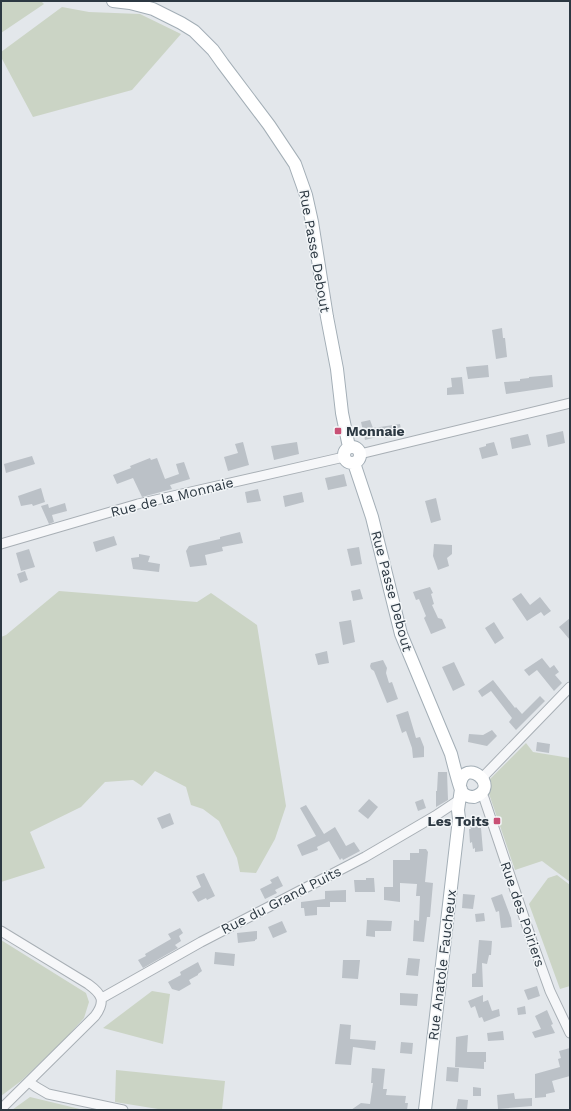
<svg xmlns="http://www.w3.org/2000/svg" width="571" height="1111" font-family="'Work Sans',sans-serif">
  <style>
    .green { fill: #cbd4c5 }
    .building { fill: #bbc1c7 }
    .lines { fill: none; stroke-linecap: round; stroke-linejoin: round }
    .minor-casing { stroke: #a8afb5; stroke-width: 11 }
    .major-casing { stroke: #a3aeb6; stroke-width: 14 }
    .minor { stroke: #f6f7f9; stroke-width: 9 }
    .major { stroke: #fff; stroke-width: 12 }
    .poi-dot { fill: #c85075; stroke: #f3f6f8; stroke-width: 1.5 }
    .labels { text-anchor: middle; stroke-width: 3; stroke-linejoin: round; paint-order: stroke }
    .street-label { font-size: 14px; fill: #2c3842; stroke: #f3f6f8 }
    .poi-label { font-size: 14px; font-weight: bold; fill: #2c3842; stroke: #f3f6f8; text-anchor: start }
  </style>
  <rect width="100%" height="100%" fill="#e3e7eb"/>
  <path class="green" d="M1,1H41L44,4L1,33Z
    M62,7L89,12L140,14L181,34L132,90L33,117L1,57V52Z
    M59,591L197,602L211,593L257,625L286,806L275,839L256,873L240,872L237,858L219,821L203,809L191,805L186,787L155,771L142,786L133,780L105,782L81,807L30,832L45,868L1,882V637L6,635Z
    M526,743L533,752L570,758V882L542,861L515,870L488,791L490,779Z
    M557,875L570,885V986L560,989L529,904L548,878Z
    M1,940L86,993L89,1002L84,1018L66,1038L21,1081L1,1096Z
    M152,991L170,994L163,1044L103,1028Z
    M116,1070L225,1081L222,1110H164L115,1102Z
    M30,1097L84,1110H12Z"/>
  <path class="building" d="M502,328L503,338H505L507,357L496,359L492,330Z
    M488,365L489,377L468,379L466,367Z
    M552,375L553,387L506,394L504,382L520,381V379L529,378V377Z
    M462,377L464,394L447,395V388L452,387L451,378Z
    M370,420L373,428L400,424L402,435L385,438L384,435L365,440L361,422Z
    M563,431L565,443L548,447L546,435Z
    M528,434L531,445L512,449L510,438Z
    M243,442L249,465L228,471L224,457L238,453L235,444Z
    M297,442L299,454L274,460L271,446Z
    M494,442L498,455L482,459L479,448L486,446V444Z
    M32,456L35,464L6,473L4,464Z
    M150,458L151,460L157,458L165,479L179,474L176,464L184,462L190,479L170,485L172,489L142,497L133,478L117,484L113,475L131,468L130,466Z
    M344,474L347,486L328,490L325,478Z
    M41,488L45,502L33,506L32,504L21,506L18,496Z
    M258,489L261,501L247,503L245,492Z
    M302,492L304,502L285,507L283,496Z
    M436,498L441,520L431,523L425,501Z
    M65,503L67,511L52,515L54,522L49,524L41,506L48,504L49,508Z
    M240,532L243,543L222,547L223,551L205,555L207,565L190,567L186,551L189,546L220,539V537Z
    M114,536L117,545L96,552L93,542Z
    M434,544L452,545V554L447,558L449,566L438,570L433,556Z
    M359,547L362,564L351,566L347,549Z
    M29,549L35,567L21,571L16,553Z
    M139,554L150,556L148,562L160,564L159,572L133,569L131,558L139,557Z
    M25,571L28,580L20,583L17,574Z
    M430,587L433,593L431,594L434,604L432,605L438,618L442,619L446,628L431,634L424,618L426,616L419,599L416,600L413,592Z
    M360,589L363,599L353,601L351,591Z
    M521,593L530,605L540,597L551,611L544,616L541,612L527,621L512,599Z
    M570,618V640L559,627Z
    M351,620L355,642L343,645L339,622Z
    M494,622L504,638L495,644L485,628Z
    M327,651L329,663L318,665L315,654Z
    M542,658L550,668L554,665L559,672L555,675L562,683L554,691L537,670L529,676L524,670Z
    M383,660L387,668L386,673L389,683L392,682L398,699L387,703L374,671L371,669L370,666L371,663Z
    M454,662L465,685L453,691L442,667Z
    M493,680L515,708L516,707L522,714L540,696L545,701L516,730L509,722L512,718L491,691L482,697L478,691Z
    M408,711L416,738L420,737L424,747V757L413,758L412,748L406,731L402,733L396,715Z
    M492,730L497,736L487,746L468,742L469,734L483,735Z
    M537,742L550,744L549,753L536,751Z
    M438,772H447L448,800L436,807V791H437Z
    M369,799L378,807L368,819L358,811Z
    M423,799L426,808L418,811L415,802Z
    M306,805L324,834L335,827L346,846L354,842L360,851L343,860L342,858L340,860L329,841L317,847L318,850L302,856L297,845L316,836L300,808Z
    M170,813L174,824L162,829L157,818Z
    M470,825H478V828H481L483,851L475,852V848L473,849L472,842L470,843L469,829H471Z
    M419,849H426L428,852L425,882L433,883L430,917H427L424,942L413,941L414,920L419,921L420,896H416L417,884L400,883V902L384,900V887H393V860H410V853H419Z
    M204,873L215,896L207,900L206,898L198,902L192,892L201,887L196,876Z
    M278,876L283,886L275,890L277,893L265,899L260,889L272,883L270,880Z
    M366,878H374L375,892H355L354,880H366Z
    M346,890V902H330V907H317V915L305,916L304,908H301V902L325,899V891Z
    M463,894L475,895L473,909L462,908Z
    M502,894L511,918L512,927L501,928L499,911L496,912L491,898Z
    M484,913L485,921L476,922L475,914Z
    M367,920L392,921L391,931H375V937L366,936Z
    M282,921L287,932L273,938L268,927Z
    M180,928L183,933L179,936L181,941L175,945L178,948L143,968L138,960L146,956L145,954L171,939L168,934Z
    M257,931V939L255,940V941L238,943L237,933Z
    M479,940L492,941L491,955H489L487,964L482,963L483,987H472V974L476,973Z
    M215,952L235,954L234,966L214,964Z
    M408,958L420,959L418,976L406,975Z
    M343,960H360L358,979L342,978Z
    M198,962L202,971L198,974V975L189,980L191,984L179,991L172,989L168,982L181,975L180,972Z
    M537,986L540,996L528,1000L524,990Z
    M400,993L418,994L417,1006L400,1005Z
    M483,995V1002L488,1000L492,1011L499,1009L500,1016L484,1022L482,1017L479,1018L475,1006L471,1008L468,1001Z
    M525,1006L526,1014L518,1015L517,1008Z
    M547,1010L553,1024L551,1025L555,1033L535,1038L532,1032L541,1029L535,1016Z
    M340,1024L351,1025L350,1039L376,1041L375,1050L353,1047L351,1065L335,1064Z
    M503,1031L504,1040L488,1041L487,1033Z
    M468,1035L467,1052H486V1062H484V1069L455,1067L456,1037Z
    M401,1042L413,1043L412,1054L400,1053Z
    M570,1048V1076L552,1081L555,1092L546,1094V1097L535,1098V1074L560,1067L558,1059L561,1058L559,1051Z
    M447,1067L459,1068L458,1082L446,1081Z
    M372,1068L385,1069L383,1089H387L386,1095L406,1096L405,1103H408L407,1110H351L361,1103L370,1104L373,1083H371Z
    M473,1087L481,1088V1096H473Z
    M514,1093L515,1099L532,1098V1106L498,1109L497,1095Z
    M458,1099L468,1100L467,1110H456Z"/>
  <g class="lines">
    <g class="minor-casing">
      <path id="minor" d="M360,454L570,403
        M1,544L138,504L344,457
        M482,778L570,687
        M480,794L484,798L532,941L550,991L570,1033
        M1,931L88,984C102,994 106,1001 95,1016L1,1109
        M102,998L201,942L365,857L435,816L459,800
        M29,1082L36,1087L48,1094L123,1110"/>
    </g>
    <g class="major-casing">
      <path id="major" d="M113,1L130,3L153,9L181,23L194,31L213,50L223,64L269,125L295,164L306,195L312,222L327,317L337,369L342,413L349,447
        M344 455a8 8 0 1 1 16 0a8 8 0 1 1-16 0Z
        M354,463L372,517L401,634L451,754C452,758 460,789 462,792C465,796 469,797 474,797C503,787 464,755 460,785
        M425,1110L459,819L458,810L461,789"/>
    </g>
    <use href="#minor" class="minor"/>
    <use href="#major" class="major"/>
  </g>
  <g class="poi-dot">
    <rect x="334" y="427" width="8" height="8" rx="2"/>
    <rect x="493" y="817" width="8" height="8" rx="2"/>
  </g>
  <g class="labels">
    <g class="street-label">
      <text transform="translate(315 251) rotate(80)" y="5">Rue Passe Debout</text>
      <text transform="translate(172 497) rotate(-14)" y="5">Rue de la Monnaie</text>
      <text transform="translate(392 591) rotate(75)" y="5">Rue Passe Debout</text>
      <text transform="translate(281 900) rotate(-27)" y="5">Rue du Grand Puits</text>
      <text transform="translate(523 914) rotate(71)" y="5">Rue des Poiriers</text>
      <text transform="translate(442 965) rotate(-83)" y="5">Rue Anatole Faucheux</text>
    </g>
    <g class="poi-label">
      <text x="346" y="436">Monnaie</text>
      <text x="489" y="826" text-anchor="end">Les Toits</text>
    </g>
  </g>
  <rect width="571" height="1111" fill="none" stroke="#2c3842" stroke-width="4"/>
</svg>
